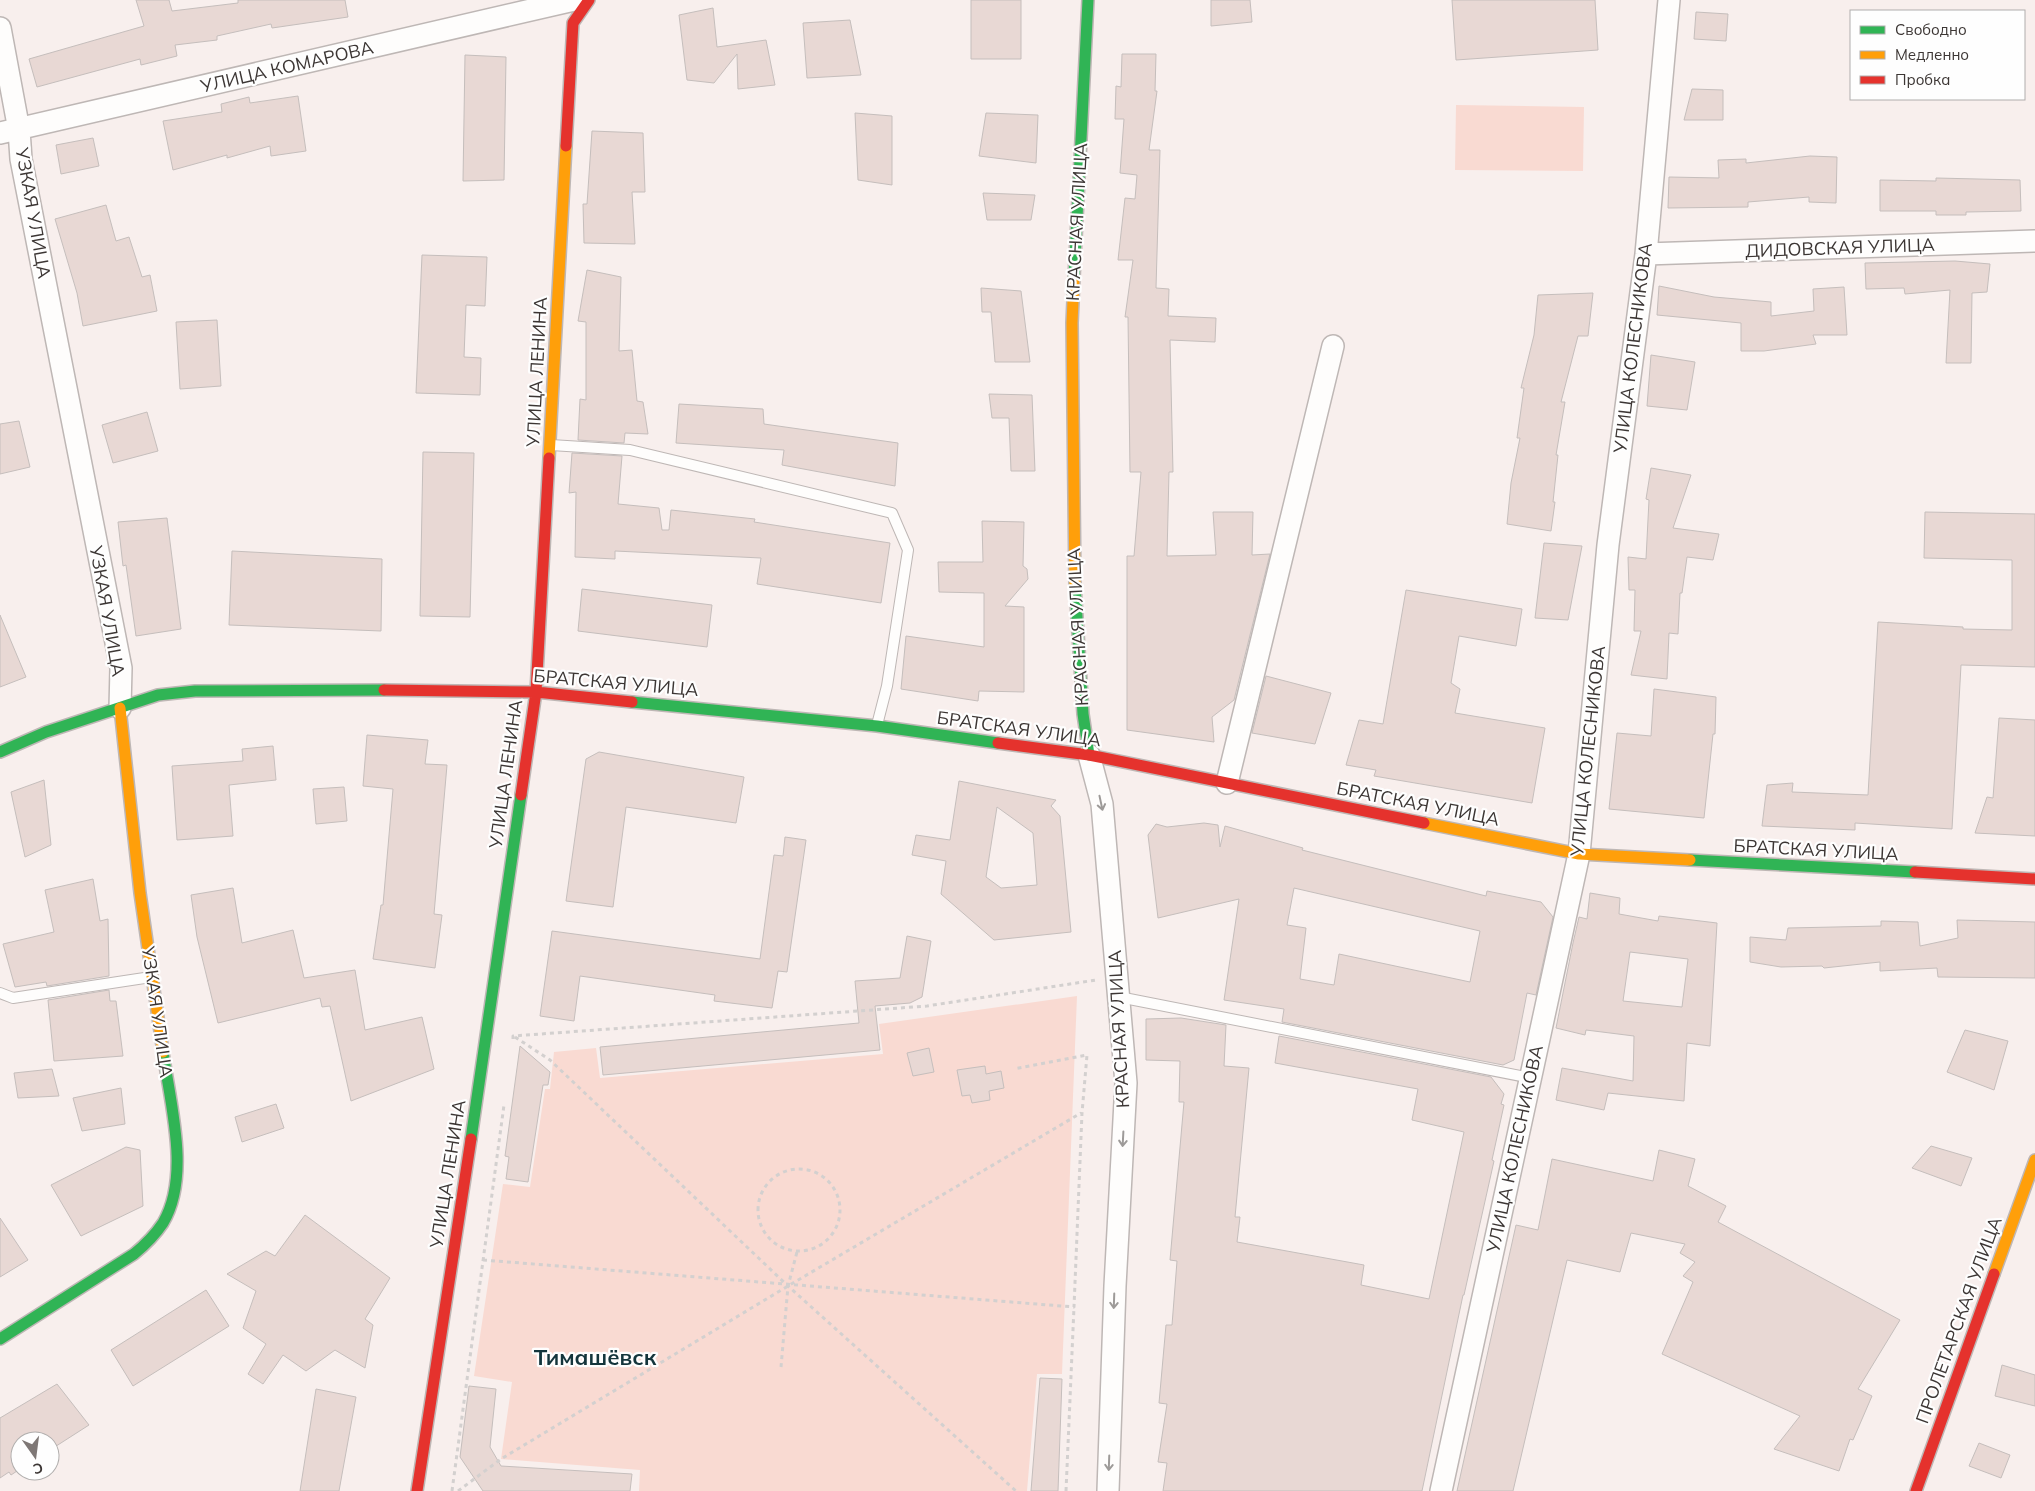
<svg xmlns="http://www.w3.org/2000/svg" width="2035" height="1491" font-family="Mulish,sans-serif">
  <style>
    .green { fill: #f9dad2 }
    .building { fill: #e8d8d4; stroke: #c5bebc; fill-rule: evenodd }
    .lines { fill: none; stroke-linecap: round; stroke-linejoin: round }
    .lane-casing { stroke: #beb7b5; stroke-width: 12 }
    .street-casing { stroke: #beb7b5; stroke-width: 24 }
    .fast-casing { stroke: #beb7b5; stroke-width: 14 }
    .slow-casing { stroke: #beb7b5; stroke-width: 14 }
    .jam-casing { stroke: #beb7b5; stroke-width: 14 }
    .path { stroke: #d3d0cf; stroke-width: 3; stroke-dasharray: 4 4; stroke-linecap: butt }
    .lane { stroke: #fefdfc; stroke-width: 10 }
    .street { stroke: #fefdfc; stroke-width: 21 }
    .fast { stroke: #30b455; stroke-width: 11 }
    .slow { stroke: #ff9f0a; stroke-width: 11 }
    .jam { stroke: #e5322d; stroke-width: 11 }
    .oneway { stroke: #9d9a98 }
    .labels { text-anchor: middle; stroke-width: 4.5; stroke-linejoin: round; paint-order: stroke }
    .street-label { font-size: 18px; fill: #3c3634; stroke: #fefefe }
    .district-label { font-size: 22px; font-weight: bold; fill: #14353c; stroke: #fefefe }
  </style>
  <rect width="100%" height="100%" fill="#f8efed"/>
  <path class="green" d="M1456,105L1584,107L1583,171L1455,170Z
    M1077,996L1062,1374H1037L1027,1491H639L640,1470L501,1459L512,1382L474,1376L503,1184L530,1187L545,1089H550L554,1052L596,1048L600,1078L883,1054L879,1024Z"/>
  <path class="building" d="M136,0H169L172,11L238,3V0H345L348,17L272,28L271,24L217,36V40L175,45L177,56L141,65L140,59L37,87L29,59L144,26Z
    M971,0H1021V59H971Z
    M1211,0H1250L1252,22L1211,26Z
    M1452,0H1595L1598,50L1456,60Z
    M713,8L717,47L766,40L775,85L738,89L737,54L714,83L687,80L679,15Z
    M1696,12L1728,14L1726,41L1694,39Z
    M850,20L861,75L807,78L803,23Z
    M1122,54H1156L1155,91H1157L1149,150H1160L1156,288L1169,289L1168,316L1216,318L1215,342L1170,340L1173,472H1169L1167,556L1216,555L1213,512H1253L1252,555L1270,554L1234,700L1212,717L1214,742L1127,730V556H1134L1141,472H1130L1128,317H1125L1133,260H1118L1125,198L1135,199L1137,175L1120,173L1124,119H1115L1116,86L1121,87Z
    M465,55L506,57L504,180L463,181Z
    M1692,89L1723,90V120H1684Z
    M298,96L306,151L271,156L270,146L227,158V155L173,170L163,121L222,112L221,104L249,97L250,103Z
    M855,113L892,116V185L858,180Z
    M986,113L1038,115L1036,163L979,156Z
    M592,131L643,133L645,192H632L635,244L584,243L583,204H587Z
    M93,138L99,166L61,174L56,145Z
    M1810,156L1837,157L1836,203L1809,202V197L1748,202V207L1668,208L1669,177L1719,178L1718,160L1746,159V163Z
    M1936,178L2020,180L2021,211L1966,212V215H1936V211H1880V180L1936,181Z
    M983,193L1035,195L1031,220H987Z
    M106,205L116,241L129,237L142,277L150,275L157,311L83,326L77,293L55,219Z
    M422,255L487,257L485,306L466,305L464,357L481,358L480,395L416,393Z
    M1955,261L1990,264L1987,292L1972,293L1971,363H1946L1950,290L1905,294L1904,288L1866,289L1865,263Z
    M587,270L621,277L619,351L632,350L637,401L643,402L648,434L625,433L624,443L578,440L580,399L586,400V322L578,321Z
    M1659,286L1714,297L1771,302V316L1814,311L1813,289L1844,287L1847,335H1813L1816,344L1764,351H1741V323L1657,315Z
    M981,288L1021,291L1030,362H995L991,312H982Z
    M1593,293L1588,336H1578L1561,402H1565L1556,455H1558L1553,502H1555L1551,531L1507,524L1511,483L1520,438H1517L1524,388H1521L1534,335L1538,295Z
    M217,320L221,386L180,389L176,322Z
    M1651,355L1695,362L1687,410L1647,406Z
    M989,394L1032,395L1035,471H1011L1009,418H992Z
    M679,404L763,409L764,424L898,443L895,486L782,465L784,450L676,443Z
    M147,412L158,451L113,463L102,425Z
    M19,421L30,467L0,474V424Z
    M423,452L474,453L470,617L420,616Z
    M572,453L622,456L618,504L659,508L662,530H669L671,510L755,519L754,522L890,543L881,603L757,584L761,558L615,551V559L575,557L576,492L569,493Z
    M1651,468L1691,475L1673,528L1719,534L1713,560L1687,557L1682,593H1680L1678,634L1669,633L1667,679L1631,675L1641,631H1634L1635,590H1629L1628,557L1646,559L1649,500L1646,499Z
    M1925,512L2035,514V667L1961,665L1952,829L1855,823V830L1762,826L1767,785L1793,783L1792,792L1868,795L1878,622L1963,627V629L2012,630V560L1924,558Z
    M167,518L181,629L136,636L126,565L123,566L118,522Z
    M982,521L1024,522L1023,566L1027,569L1028,579L1005,606L1024,607V692L979,691L978,701L901,689L906,636L984,647V593L939,592L938,562H983Z
    M1544,543L1582,546L1568,620L1535,618Z
    M232,551L382,559L381,631L229,625Z
    M582,589L712,605L707,647L578,631Z
    M1406,590L1522,609L1516,646L1459,636L1451,683L1460,689L1455,713L1545,728L1532,803L1374,776L1376,770L1346,765L1359,720L1383,724Z
    M0,615L26,677L0,687Z
    M1266,676L1331,693L1315,744L1252,733Z
    M1654,689L1716,697L1715,734H1713L1704,818L1609,809L1617,733L1651,736Z
    M1999,718L2035,720V836L1975,833L1987,797L1993,798Z
    M367,735L428,740L425,764L447,765L434,914L442,915L435,968L373,959L381,905H383L393,789L363,786Z
    M273,746L276,780L229,785L233,836L177,840L172,766L243,761L242,749Z
    M599,752L744,777L736,823L626,807L613,907L566,901L586,759Z
    M44,780L51,845L25,857L11,792Z
    M959,781L1056,800L1051,806L1060,816L1071,932L994,940L941,894L946,861L912,855L916,835L950,840ZM997,807L1033,833L1037,885L1001,888L986,877Z
    M344,787L347,821L316,824L313,789Z
    M1204,823L1218,825L1220,847L1225,826L1303,848L1302,850L1486,896L1487,891L1541,902L1553,917L1536,995L1527,993L1514,1060L1503,1065L1282,1022L1284,1009L1224,1000L1239,899L1158,918L1148,835L1156,824L1167,827ZM1294,888L1480,931L1470,982L1339,954L1334,985L1300,979L1306,928L1287,925Z
    M785,837L806,840L787,972L778,971L772,1008L714,1001L715,995L580,976L574,1021L540,1016L552,931L760,959L774,855L783,856Z
    M93,879L100,921L108,919L109,976L47,986L46,982L15,987L3,944L54,932L45,890Z
    M233,888L242,943L293,930L304,978L355,970L365,1030L422,1017L434,1069L351,1101L330,1006L322,1007L320,998L218,1023L197,937L191,895Z
    M1590,893L1620,898L1619,914L1658,921L1659,916L1717,923L1710,1046L1687,1043L1684,1101L1608,1093L1604,1110L1556,1100L1562,1068L1633,1081L1634,1036L1586,1030L1585,1035L1556,1028L1573,943L1579,917L1587,919ZM1630,952L1688,959L1682,1007L1623,1001Z
    M1957,920L2035,922V978L1938,977L1937,968L1880,971V962L1824,968L1822,966L1781,967L1750,962V937L1786,940L1788,928L1881,926V921L1918,922L1920,946L1958,938Z
    M907,936L931,941L922,997L910,1003L875,1006L880,1050L603,1075L600,1047L859,1023L855,981L900,978Z
    M109,990L110,1001H116L123,1056L54,1061L48,1000Z
    M1181,1018L1226,1025L1224,1066L1249,1068L1235,1217H1240L1237,1242L1364,1265L1361,1285L1429,1299L1464,1132L1412,1120L1418,1089L1275,1063L1279,1036L1491,1077L1504,1094L1501,1104L1504,1105L1492,1160L1494,1161L1464,1295H1463L1422,1491H1163L1167,1463L1158,1462L1167,1404L1159,1403L1166,1325H1172L1177,1261L1170,1260L1184,1102H1179L1180,1061L1146,1060V1019Z
    M1965,1030L2008,1041L1994,1090L1947,1072Z
    M520,1046L550,1072L548,1085H543L528,1182L506,1179L509,1157L505,1156Z
    M929,1048L934,1072L913,1076L907,1053Z
    M985,1066L986,1074L1001,1071L1004,1088L989,1091L990,1100L972,1103L970,1095L962,1096L957,1070Z
    M52,1069L59,1096L18,1098L14,1073Z
    M121,1088L125,1124L82,1131L73,1098Z
    M276,1104L284,1128L242,1142L235,1117Z
    M1931,1146L1972,1158L1961,1186L1912,1168Z
    M126,1147L140,1150L143,1206L81,1236L51,1185Z
    M1659,1150L1695,1159L1688,1186L1726,1206L1718,1222L1900,1320L1858,1389L1872,1396L1853,1440L1850,1439L1839,1471L1774,1449L1800,1416L1662,1354L1693,1282L1683,1276L1695,1262L1680,1253L1685,1244L1631,1233L1620,1272L1567,1260L1513,1491H1457L1516,1225L1538,1230L1552,1159L1653,1181Z
    M305,1215L390,1278L365,1319L373,1325L365,1368L335,1350L306,1371L283,1355L263,1384L248,1374L266,1344L243,1328L256,1291L227,1274L266,1251L275,1256Z
    M0,1218L28,1260L0,1277Z
    M206,1290L229,1326L133,1386L111,1350Z
    M2002,1365L2035,1375V1406L1995,1396Z
    M1040,1378L1062,1379L1058,1491H1031Z
    M57,1384L89,1425L50,1450V1441H20V1469L11,1475L9,1472L0,1478V1418Z
    M469,1386L496,1389L490,1447L501,1466L632,1474L630,1491H483L460,1457Z
    M316,1389L356,1397L339,1491H300Z
    M1979,1443L2010,1455L2001,1478L1969,1466Z"/>
  <g class="lines">
    <g class="lane-casing">
      <path id="lane" d="M551,445L630,450L892,513L908,550L887,686L877,725
        M0,993L13,998L151,977
        M1119,997L1531,1078"/>
    </g>
    <g class="street-casing">
      <path id="street" d="M0,28L19,130L21,159L121,668L120,708
        M0,133L574,0
        M1646,254L2035,241
        M1089,755L1102,804L1126,1083L1115,1286L1108,1491
        M1227,783L1333,346
        M1441,1491L1579,854L1608,545L1646,254L1669,0"/>
    </g>
    <g class="fast-casing">
      <path id="fast" d="M1074,278L1088,0
        M1075,585L1083,714L1089,755
        M632,702L877,726L998,743
        M0,752L46,732L158,695L195,691L384,690
        M1690,860L1915,872
        M471,1139L521,795
        M0,1339L134,1254C145,1245 155,1235 163,1223C191,1176 170,1103 163,1052"/>
    </g>
    <g class="slow-casing">
      <path id="slow" d="M1074,278L1072,323L1075,585
        M549,458L566,146
        M120,708L140,893L163,1052
        M1424,823L1579,854L1690,860
        M1994,1274L2035,1160"/>
    </g>
    <g class="jam-casing">
      <path id="jam" d="M566,146L573,23L589,0
        M384,690L536,692L632,702
        M998,743L1089,755L1424,823
        M521,795L536,692L549,458
        M1915,872L2035,879
        M417,1491L471,1139
        M1916,1491L1994,1274"/>
    </g>
    <path class="path" d="M515,1037L550,1060L788,1286L1016,1491
      M513,1039V1036L927,1006L1096,980
      M758 1210a41 41 0 1 1 82 0a41 41 0 1 1-82 0Z
      M483,1260L1074,1307L1082,1113L1087,1055L1014,1069
      M781,1367L788,1286L797,1252
      M452,1491L504,1105
      M458,1491L501,1459L788,1286L1081,1113
      M1066,1491L1074,1307"/>
    <use href="#lane" class="lane"/>
    <use href="#street" class="street"/>
    <use href="#fast" class="fast"/>
    <use href="#slow" class="slow"/>
    <use href="#jam" class="jam"/>
  </g>
  <defs><path id="oneway-shaft" d="M-6 0H5M1.5-3L5.5 0L1.5 3" fill="none" stroke-width="1.6" stroke-linecap="round" stroke-linejoin="round" transform="scale(1.25)"/></defs>
  <g class="oneway">
    <use href="#oneway-shaft" transform="translate(1101 803) rotate(78)"/>
    <use href="#oneway-shaft" transform="translate(1123 1139) rotate(93)"/>
    <use href="#oneway-shaft" transform="translate(1114 1301) rotate(92)"/>
    <use href="#oneway-shaft" transform="translate(1109 1463) rotate(92)"/>
  </g>
  <g class="labels">
    <g class="street-label">
      <text transform="translate(287 67) rotate(-13)" y="6">УЛИЦА КОМАРОВА</text>
      <text transform="translate(33 213) rotate(80)" y="6">УЗКАЯ УЛИЦА</text>
      <text transform="translate(1077 222) rotate(-87)" y="6">КРАСНАЯ УЛИЦА</text>
      <text transform="translate(1840 248) rotate(-2)" y="6">ДИДОВСКАЯ УЛИЦА</text>
      <text transform="translate(1633 348) rotate(-83)" y="6">УЛИЦА КОЛЕСНИКОВА</text>
      <text transform="translate(537 372) rotate(-87)" y="6">УЛИЦА ЛЕНИНА</text>
      <text transform="translate(107 611) rotate(80)" y="6">УЗКАЯ УЛИЦА</text>
      <text transform="translate(1078 627) rotate(-93)" y="6">КРАСНАЯ УЛИЦА</text>
      <text transform="translate(616 683) rotate(5)" y="6">БРАТСКАЯ УЛИЦА</text>
      <text transform="translate(1019 729) rotate(8)" y="6">БРАТСКАЯ УЛИЦА</text>
      <text transform="translate(1588 751) rotate(-84)" y="6">УЛИЦА КОЛЕСНИКОВА</text>
      <text transform="translate(506 774) rotate(-82)" y="6">УЛИЦА ЛЕНИНА</text>
      <text transform="translate(1418 804) rotate(11)" y="6">БРАТСКАЯ УЛИЦА</text>
      <text transform="translate(1816 850) rotate(3)" y="6">БРАТСКАЯ УЛИЦА</text>
      <text transform="translate(157 1012) rotate(82)" y="6">УЗКАЯ УЛИЦА</text>
      <text transform="translate(1119 1029) rotate(-93)" y="6">КРАСНАЯ УЛИЦА</text>
      <text transform="translate(1515 1149) rotate(-78)" y="6">УЛИЦА КОЛЕСНИКОВА</text>
      <text transform="translate(448 1174) rotate(-81)" y="6">УЛИЦА ЛЕНИНА</text>
      <text transform="translate(1959 1320) rotate(-70)" y="6">ПРОЛЕТАРСКАЯ УЛИЦА</text>
    </g>
    <g class="district-label">
      <text x="595" y="1365">Тимашёвск</text>
    </g>
  </g>
  <rect x="1850" y="10" width="175" height="90" fill="#fefefe" stroke="#b0aead"/>
  <rect x="1860" y="26" width="25" height="8" fill="#30b455" stroke="#b0aead"/>
  <text x="1895" y="35" font-size="15" fill="#3c3634">Свободно</text>
  <rect x="1860" y="51" width="25" height="8" fill="#ff9f0a" stroke="#b0aead"/>
  <text x="1895" y="60" font-size="15" fill="#3c3634">Медленно</text>
  <rect x="1860" y="76" width="25" height="8" fill="#e5322d" stroke="#b0aead"/>
  <text x="1895" y="85" font-size="15" fill="#3c3634">Пробка</text>
  <g transform="translate(35 1456) rotate(166)"><circle r="24" fill="#fefefe" stroke="#b0aead"/>
  <path d="M0-4L9 19L0 12L-9 19Z" fill="#7e7775"/>
  <text y="-8" font-size="14" font-weight="bold" text-anchor="middle" fill="#3c3634">С</text>
  </g>
</svg>
